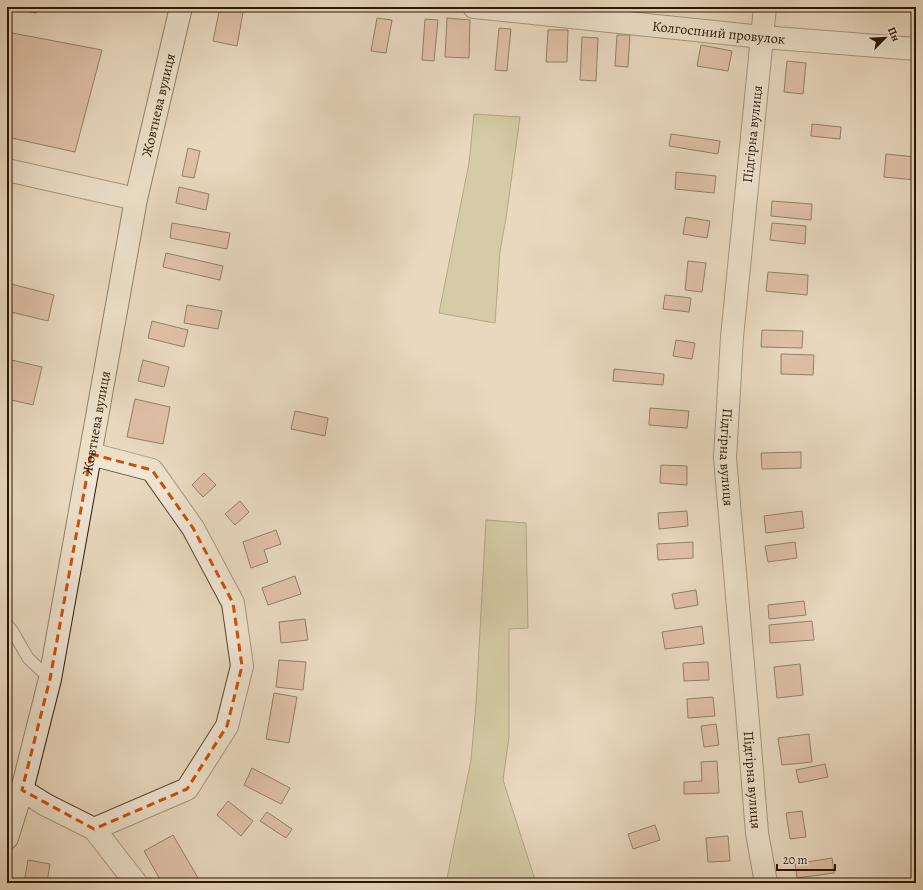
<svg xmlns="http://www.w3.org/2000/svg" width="923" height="890" font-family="Alegreya,serif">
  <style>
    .green { fill: #bebc8c; stroke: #746946 }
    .building { fill: #d6a28c; stroke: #2b1600 }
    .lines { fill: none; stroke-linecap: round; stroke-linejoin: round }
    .lane-casing { stroke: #5a4630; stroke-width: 13 }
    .street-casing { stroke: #5a4630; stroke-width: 24 }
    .secondary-casing { stroke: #2b1600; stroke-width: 24 }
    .lane { stroke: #f0e6d5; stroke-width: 11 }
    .street { stroke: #f0e6d5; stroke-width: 22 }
    .secondary { stroke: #f0e6d5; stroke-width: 22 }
    .marked { fill: none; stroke: #cc4f0a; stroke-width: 3; stroke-dasharray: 8 5; stroke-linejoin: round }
    .labels { text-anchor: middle; stroke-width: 3; stroke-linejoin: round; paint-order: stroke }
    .street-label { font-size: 14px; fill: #2b1600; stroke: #f0e6d5 }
  </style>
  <rect width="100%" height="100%" fill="#e8d8be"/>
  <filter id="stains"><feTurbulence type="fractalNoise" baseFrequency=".005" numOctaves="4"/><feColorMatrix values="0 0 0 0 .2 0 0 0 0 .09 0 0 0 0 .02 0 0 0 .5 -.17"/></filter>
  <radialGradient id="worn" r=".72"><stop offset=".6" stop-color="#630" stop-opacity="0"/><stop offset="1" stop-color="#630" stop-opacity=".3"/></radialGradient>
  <path class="green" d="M474,114L520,117L506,218L500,251L495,323L439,313L469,163Z
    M486,520L526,523L528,628L509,629V737L503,780L536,883H446L471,760L476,704Z"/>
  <path class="building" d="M7,7H37L36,13L7,8Z
    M220,7H244L237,46L213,41Z
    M377,18L392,20L386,53L371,51Z
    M447,18L470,20L469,58L445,57Z
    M425,19L438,20L434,61L422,60Z
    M499,28L511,29L507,71L495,70Z
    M548,30H568L567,62H546Z
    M7,32L102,50L75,152L7,137Z
    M617,35H630L628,67L615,66Z
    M582,37L598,38L596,81L580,80Z
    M701,45L732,51L728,71L697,66Z
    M787,61L806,63L803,94L784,92Z
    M812,124L841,127L840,139L811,136Z
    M671,134L720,141L718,154L669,146Z
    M188,148L200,151L194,178L182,176Z
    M886,154L916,157V180L884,177Z
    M676,172L716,176L714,193L675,189Z
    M179,187L209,194L206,210L176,203Z
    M772,201L812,204L811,220L771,216Z
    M686,217L710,221L707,238L683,234Z
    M172,223L230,233L227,249L170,238Z
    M772,223L806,226L805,244L770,240Z
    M166,253L223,266L220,280L163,267Z
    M688,261L706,263L702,292L685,290Z
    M768,272L808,275L807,295L766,291Z
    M11,284L54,295L48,321L7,311V300Z
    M665,295L691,298L689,312L663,309Z
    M187,305L222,311L218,329L184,323Z
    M152,321L188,330L184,347L148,338Z
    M762,330L803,331L802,348L761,347Z
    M676,340L695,343L692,359L673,356Z
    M781,354L814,355L813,375L781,374Z
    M7,359L42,367L33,405L7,399Z
    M143,360L169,367L164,387L138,381Z
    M614,369L664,374L663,385L613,381Z
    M135,399L170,407L163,444L127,437Z
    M650,408L689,411L687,428L649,425Z
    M295,411L328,418L325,436L291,429Z
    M801,452V468L762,469L761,453Z
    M661,465L687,466V485L660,483Z
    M204,473L216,485L203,497L192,485Z
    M240,501L249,512L235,525L225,514Z
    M687,511L688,526L659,529L658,513Z
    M802,511L804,528L766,533L764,516Z
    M276,530L281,544L264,550L268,562L251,568L243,542Z
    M693,542V558L658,560L657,544Z
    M795,542L797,558L768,562L765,546Z
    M295,576L301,594L268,605L262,588Z
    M696,590L698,605L675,609L672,594Z
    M804,601L806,615L769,619L768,605Z
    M305,619L308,640L281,643L279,622Z
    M812,621L814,640L770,643L769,625Z
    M702,626L704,644L665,649L662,632Z
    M279,660L306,662L303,690L276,687Z
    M708,662L709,680L684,681L683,663Z
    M800,664L803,695L777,698L774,667Z
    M274,693L297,697L289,743L266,739Z
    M713,697L715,716L688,718L687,699Z
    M716,724L719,745L704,747L701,726Z
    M809,734L812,762L782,765L778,738Z
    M717,761L719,793L684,794V782L702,781L701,762Z
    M825,764L828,777L799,783L796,770Z
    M252,768L290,788L281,804L244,785Z
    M228,801L253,821L241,836L217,815Z
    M802,811L806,837L790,839L786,813Z
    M267,812L292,829L286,838L260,821Z
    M655,825L660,840L633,849L628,834Z
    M173,835L201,883H162L144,851Z
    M728,836L730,861L708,862L706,838Z
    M832,858L834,873L797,878L795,864Z
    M28,860L50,864L47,883H24Z"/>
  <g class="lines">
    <g class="lane-casing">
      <path id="lane" d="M7,624L13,632L28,658L50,679"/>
    </g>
    <g class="street-casing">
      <g id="street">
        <path id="s1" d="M474,7L762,37L916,49"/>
        <path id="s2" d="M765,7L732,337L725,458L748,722L757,833L766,883"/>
        <path d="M7,170L136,199"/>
        <path d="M91,454L152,470L193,528L233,603L242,666L227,726L187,789L94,829"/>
        <path d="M22,790L46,805L94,829L136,883"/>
      </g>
    </g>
    <g class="secondary-casing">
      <g id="secondary">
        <path id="s3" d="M7,838L22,790L50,679L136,199L181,7"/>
      </g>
    </g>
    <use href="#lane" class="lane"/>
    <use href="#street" class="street"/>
    <use href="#secondary" class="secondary"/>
  </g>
  <path d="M0 0H923V890H0ZM91,454L152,470L193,528L233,603L242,666L227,726L187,789L94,829L22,790L50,679Z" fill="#e8d8be" fill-opacity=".55" fill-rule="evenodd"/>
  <path class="marked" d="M91,454L152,470L193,528L233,603L242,666L227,726L187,789L94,829L22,790L50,679Z"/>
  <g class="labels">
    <g class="street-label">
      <text dy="5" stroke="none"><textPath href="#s1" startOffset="246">Колгоспний провулок</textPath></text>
      <text dy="5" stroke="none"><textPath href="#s3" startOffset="749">Жовтнева вулиця</textPath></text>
      <text transform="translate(752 134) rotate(-84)" y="5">Підгірна вулиця</text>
      <text dy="5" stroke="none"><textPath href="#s3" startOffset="425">Жовтнева вулиця</textPath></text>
      <text dy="5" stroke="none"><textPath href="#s2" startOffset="452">Підгірна вулиця</textPath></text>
      <text dy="5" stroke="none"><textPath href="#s2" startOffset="776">Підгірна вулиця</textPath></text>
    </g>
  </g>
  <rect width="923" height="890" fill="none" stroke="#e8d8be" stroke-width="24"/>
  <rect x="8" y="8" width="907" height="874" fill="none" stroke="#2b1600" stroke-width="2"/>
  <rect x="12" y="12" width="899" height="866" fill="none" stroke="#2b1600"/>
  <g transform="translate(885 38) rotate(66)" stroke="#f0e6d5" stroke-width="3" paint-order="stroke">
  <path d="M0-3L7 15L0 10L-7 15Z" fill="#2b1600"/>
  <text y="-6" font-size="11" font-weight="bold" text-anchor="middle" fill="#2b1600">Пн</text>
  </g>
  <path d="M777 864v6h58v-6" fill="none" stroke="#2b1600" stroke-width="2"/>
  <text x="783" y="864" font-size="12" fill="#2b1600" stroke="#f0e6d5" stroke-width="3" paint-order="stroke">20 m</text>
  <rect width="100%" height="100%" filter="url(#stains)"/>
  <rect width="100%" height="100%" fill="url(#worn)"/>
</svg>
